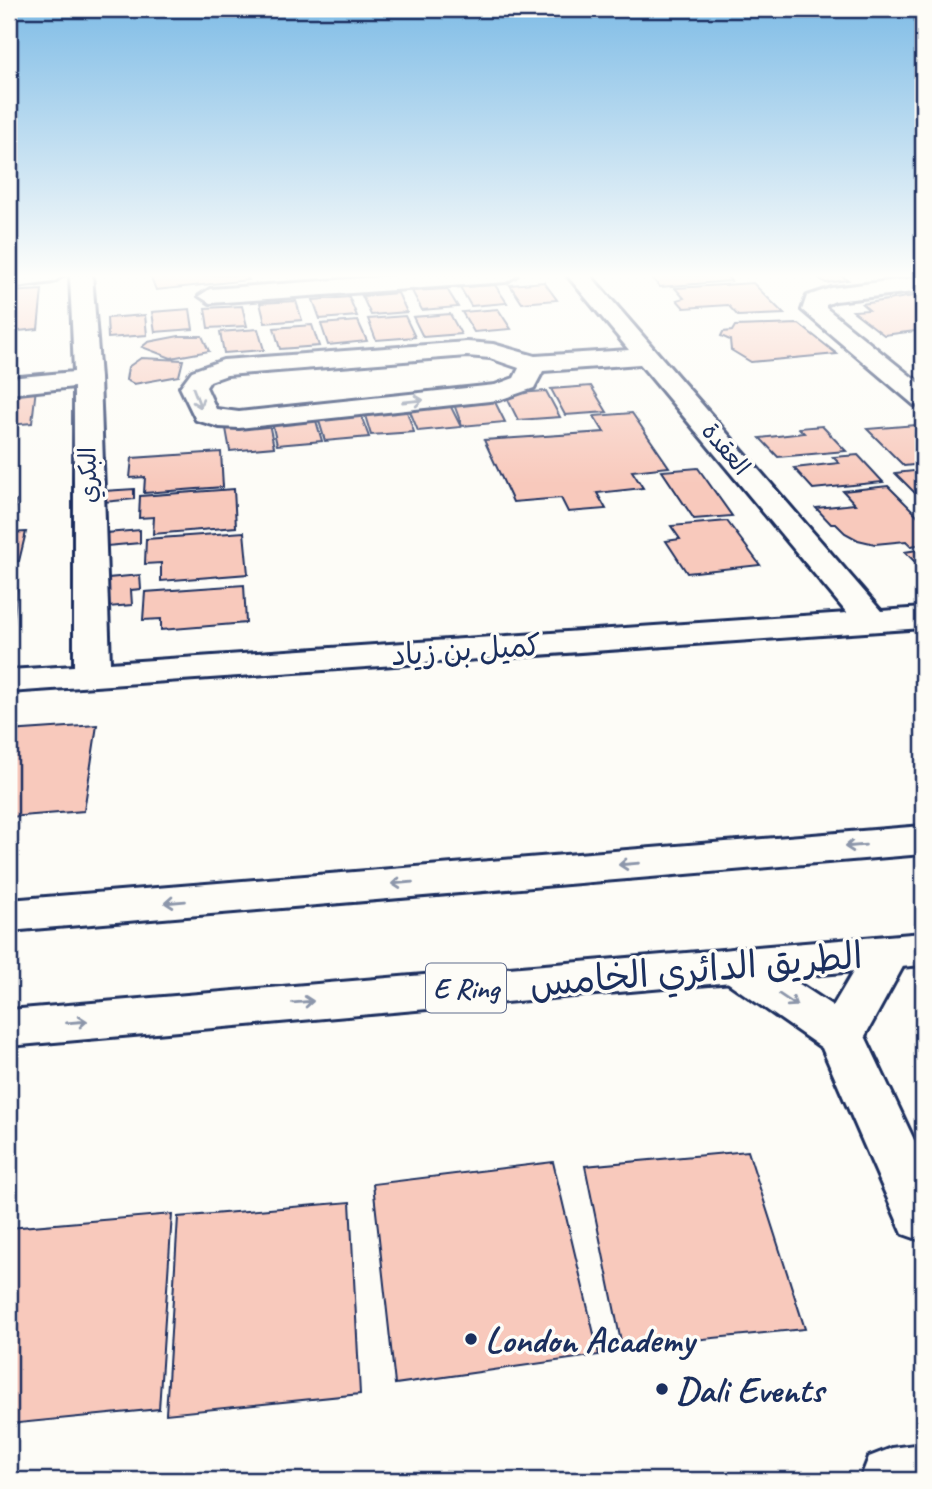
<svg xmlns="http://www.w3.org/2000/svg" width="932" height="1489" font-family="Caveat,'Playpen Sans Arabic',sans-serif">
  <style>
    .building { fill: #f8c9bc; stroke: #1b2f5e; stroke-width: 2 }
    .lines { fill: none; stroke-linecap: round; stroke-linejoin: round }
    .street-casing { stroke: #1b2f5e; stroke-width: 6 }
    .primary-casing { stroke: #1b2f5e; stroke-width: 6 }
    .street { fill: #fdfcf7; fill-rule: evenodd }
    .primary { fill: #fdfcf7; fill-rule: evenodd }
    .oneway { stroke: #8c96aa }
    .poi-dot { fill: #1b2f5e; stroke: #fdfcf7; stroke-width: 2.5 }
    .labels { text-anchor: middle; stroke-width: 7; stroke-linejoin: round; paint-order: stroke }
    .far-street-label { font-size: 24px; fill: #1b2f5e; stroke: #fdfcf7 }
    .shield { fill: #fdfcf7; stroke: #5f6c8c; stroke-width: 2 }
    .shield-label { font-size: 28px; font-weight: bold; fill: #1b2f5e }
    .street-label { font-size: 30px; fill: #1b2f5e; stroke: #fdfcf7 }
    .near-street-label { font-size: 37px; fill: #1b2f5e; stroke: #fdfcf7 }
    .near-poi-label { font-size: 37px; font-weight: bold; fill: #1b2f5e; stroke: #fdfcf7; text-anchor: start }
  </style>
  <rect width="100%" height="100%" fill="#fdfcf7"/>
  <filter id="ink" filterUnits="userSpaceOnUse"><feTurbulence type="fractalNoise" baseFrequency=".0143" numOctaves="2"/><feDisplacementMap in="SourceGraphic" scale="14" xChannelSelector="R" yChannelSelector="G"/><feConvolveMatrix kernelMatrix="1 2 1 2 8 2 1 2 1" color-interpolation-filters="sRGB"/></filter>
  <g filter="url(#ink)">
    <path class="building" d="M150,275H246L249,280L156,290Z
      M649,275H726L731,281L660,287Z
      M814,275H840L848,280L826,283Z
      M544,282L557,300L522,303L510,285Z
      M753,283L784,314L738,316L728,305L684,308L677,300L684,298L675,288Z
      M495,285L507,303L471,306L460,287Z
      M447,289L458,307L422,310L412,291Z
      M42,290L38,329L9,332V292Z
      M398,293L407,312L371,315L362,296Z
      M920,295H923V330L884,335L853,311L869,310L862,304Z
      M349,297L357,316L320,319L313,300Z
      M296,301L302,320L265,323L260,303Z
      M242,306L247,326L208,328L205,308Z
      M190,309L193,329L155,332L152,312Z
      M498,309L511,329L474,332L462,312Z
      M450,314L461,334L423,337L413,317Z
      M145,315L147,335L108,338L107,318Z
      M405,316L415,337L376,340L368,319Z
      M358,321L367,341L328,345L321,324Z
      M799,324L837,354L751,362L731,350L730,340L721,336L723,332L732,331L735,326Z
      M312,325L319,346L280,349L274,328Z
      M258,329L264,350L224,353L220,332Z
      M179,336H202L209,351L171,358L142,347L148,342Z
      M141,358L183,360L179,376L134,384L126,380L128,367Z
      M591,386L607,412L565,415L551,389Z
      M36,388L32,423L9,425V390Z
      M546,391L560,417L518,420L505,394Z
      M492,396L505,422L462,426L452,399Z
      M448,401L461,427L418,431L407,404Z
      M405,406L414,432L371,435L363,409Z
      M359,410L369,437L325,441L317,414Z
      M632,413L669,467L632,471L643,488L597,493L606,509L568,512L561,498L513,502L484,440L604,432L594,416Z
      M314,414L322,441L277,445L271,418Z
      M268,419L274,447L230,451L225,423Z
      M916,425L923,432V464L904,466L867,429Z
      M822,426L846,451L778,457L760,438L804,433L799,428Z
      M221,452L223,487L144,493L145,477L130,478L132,458Z
      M858,455L883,482L813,489L794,468L839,463L833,457Z
      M698,468L732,516L694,519L662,471Z
      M923,470V496H918L895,473Z
      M888,486L923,521V544L911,546L906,541L875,544L858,540L845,533L836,524H831L816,508L855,504L843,491Z
      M134,489V499L104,502V491Z
      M234,489L236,527L153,534L154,517L139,518L140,496Z
      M16,501L13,524L9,525V502Z
      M727,521L760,565L687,573L666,541L680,539L671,526Z
      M140,530V543L107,546V533Z
      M26,532L19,561L9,562V533Z
      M244,532L248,574L161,581V563L145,564L146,539Z
      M923,549V570L905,552Z
      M140,575L141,589L131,590L132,605L108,607V578Z
      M244,585L246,623L161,630V619L143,620L145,592Z
      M17,589L12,634H9V590Z
      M97,725L84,811L9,817V731Z
      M748,1151L805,1329L622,1347L585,1166Z
      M553,1162L599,1355L395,1384L373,1184Z
      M350,1202L360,1394L166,1414L178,1217Z
      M172,1214L159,1409L9,1424V1228Z"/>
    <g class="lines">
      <g class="street-casing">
        <path id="street" d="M9,275H64L53,282L9,288Z
          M70,275H92L100,378L110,663L847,613L640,364L543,371L534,388L499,400L239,428L219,427L196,420L180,387L192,371L223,360L467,342L493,344L535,356L629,350L567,275H590L881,611L923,608V628L9,692V670L74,666V387L9,394V378L74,372ZM467,356L490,358L519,368L514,378L495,385L239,412L216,409L206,387L210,381L227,375Z
          M406,275H517L506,282L210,303L199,296L210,289Z
          M923,277V291L835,301L826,305V308L923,386V407L914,405L802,310L807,296L831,288Z
          M888,936L904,940L911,952L865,1036L923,1159V1241L903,1234L822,1048L720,977L713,965L720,953L736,948L752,953L833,1006L872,940Z
          M923,1444V1480H860L869,1457L892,1448Z"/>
      </g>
      <g class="primary-casing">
        <path id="primary" d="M923,826V854L9,931V900Z
          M923,933V965L9,1046V1010Z"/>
      </g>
      <use href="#street" class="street"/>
      <use href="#primary" class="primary"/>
    </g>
    <defs><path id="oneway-shaft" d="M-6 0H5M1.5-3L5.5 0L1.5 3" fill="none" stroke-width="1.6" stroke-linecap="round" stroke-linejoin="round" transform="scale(1.75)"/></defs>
    <g class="oneway">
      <use href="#oneway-shaft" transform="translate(197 398) rotate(69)"/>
      <use href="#oneway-shaft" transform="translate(413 401) rotate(-6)"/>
      <use href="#oneway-shaft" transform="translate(855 846) rotate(175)"/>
      <use href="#oneway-shaft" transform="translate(629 864) rotate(175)"/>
      <use href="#oneway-shaft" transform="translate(402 883) rotate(175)"/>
      <use href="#oneway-shaft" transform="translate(175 902) rotate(175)"/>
      <use href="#oneway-shaft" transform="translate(788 1000) rotate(34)"/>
      <use href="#oneway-shaft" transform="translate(303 1002) rotate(-5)"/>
      <use href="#oneway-shaft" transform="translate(77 1022) rotate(-5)"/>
    </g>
  </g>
  <linearGradient id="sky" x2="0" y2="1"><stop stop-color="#7fbce6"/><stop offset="0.57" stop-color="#fefefb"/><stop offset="1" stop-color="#fefefb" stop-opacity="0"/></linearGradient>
  <rect width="932" height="484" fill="url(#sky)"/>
  <g class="poi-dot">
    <circle cx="471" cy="1339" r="7"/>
    <circle cx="662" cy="1389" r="7"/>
  </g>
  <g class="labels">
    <g class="far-street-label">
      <text transform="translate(726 449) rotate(50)" y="8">العقدة</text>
      <text transform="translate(88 475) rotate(-91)" y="8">البكري</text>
    </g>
    <rect class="shield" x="426" y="963.5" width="80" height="49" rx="5"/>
    <g class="shield-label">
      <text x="466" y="998">E Ring</text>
    </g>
    <g class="street-label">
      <text transform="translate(466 650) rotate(-4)" y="10">كميل بن زياد</text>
    </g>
    <g class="near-street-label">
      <text transform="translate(696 969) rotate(-5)" y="13">الطريق الدائري الخامس</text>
    </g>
    <g class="near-poi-label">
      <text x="485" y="1352">London Academy</text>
      <text x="676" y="1402">Dali Events</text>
    </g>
  </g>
  <rect width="932" height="1489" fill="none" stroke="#fdfcf7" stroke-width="35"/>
  <rect x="18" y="18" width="897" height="1454" fill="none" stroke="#1b2f5e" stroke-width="2.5" filter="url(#ink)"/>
</svg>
